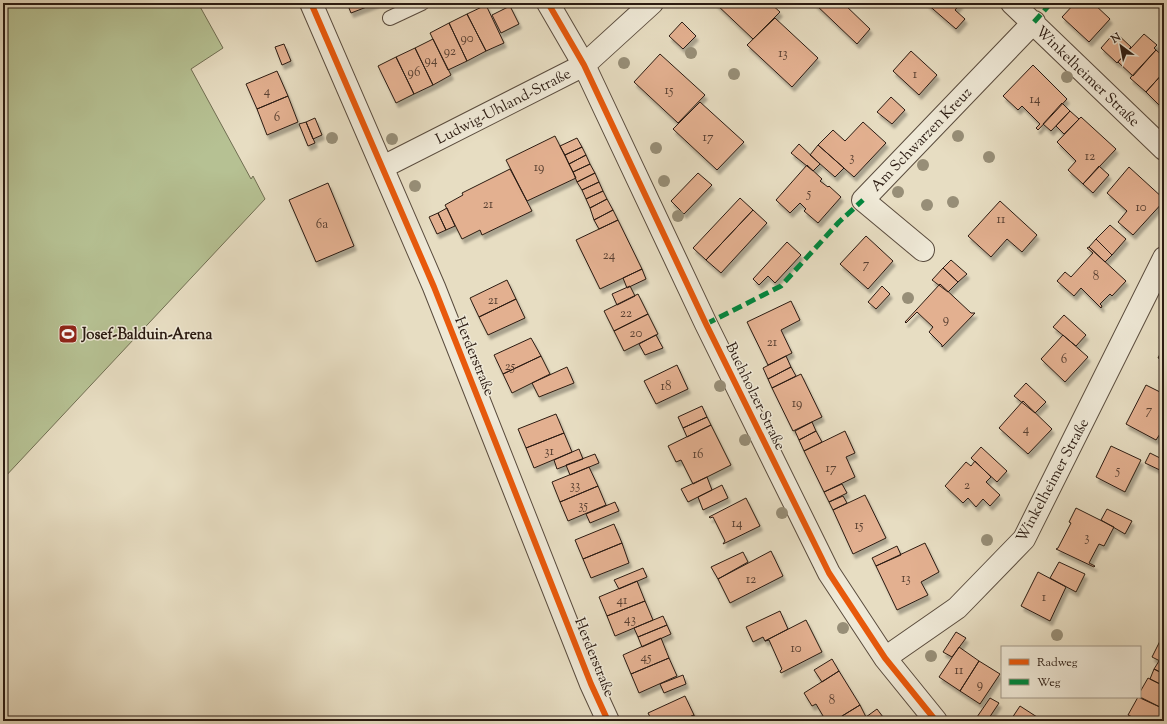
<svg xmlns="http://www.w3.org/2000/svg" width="1167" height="724" font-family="'Sorts Mill Goudy',serif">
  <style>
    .green { fill: #b6c193; stroke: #706e52 }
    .building { fill: #e3b090; stroke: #2b1b12; filter: url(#shadow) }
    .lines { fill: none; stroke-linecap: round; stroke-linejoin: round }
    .service-casing { stroke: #5a4c3e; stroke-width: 16 }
    .minor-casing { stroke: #5a4c3e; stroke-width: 24 }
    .service { stroke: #efe9d7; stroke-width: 14 }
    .minor { stroke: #efe9d7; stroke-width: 22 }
    .quiet { stroke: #00873e; stroke-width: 5; stroke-dasharray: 10 5; stroke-linecap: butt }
    .cycleway-casing { stroke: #efe9d7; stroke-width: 8 }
    .cycleway { stroke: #e8590c; stroke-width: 6 }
    .tree { fill: #978e77 }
    .labels { text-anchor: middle; stroke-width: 3; stroke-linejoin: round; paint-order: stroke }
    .number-label { font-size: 13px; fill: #594032 }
    .street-label { font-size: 15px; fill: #2b1b12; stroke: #efe9d7 }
    .poi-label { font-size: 15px; font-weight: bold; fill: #2b1b12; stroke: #efe9d7; text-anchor: start }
  </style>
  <defs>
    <filter id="shadow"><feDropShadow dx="2.5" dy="4.5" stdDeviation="1" flood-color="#0004"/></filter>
  </defs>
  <rect width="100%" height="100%" fill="#e7ddc2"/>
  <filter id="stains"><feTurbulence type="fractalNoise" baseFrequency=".005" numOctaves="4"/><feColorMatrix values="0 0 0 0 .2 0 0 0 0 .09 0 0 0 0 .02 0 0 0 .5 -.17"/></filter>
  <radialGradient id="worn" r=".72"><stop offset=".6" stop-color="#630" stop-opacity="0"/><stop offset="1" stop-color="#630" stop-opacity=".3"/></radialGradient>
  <path class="green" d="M3,3H198L223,48L191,69L251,179L253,176L265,199L3,479Z"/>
  <path class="building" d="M347,3H377L351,13Z
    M715,3H770L780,12L753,39Z
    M814,3H843L870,29L857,44Z
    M926,3H961L955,10L965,19L956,29Z
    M1075,3H1093L1110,19L1089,42L1062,17Z
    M486,5L504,43L486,51L467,14Z
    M510,6L519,24L501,33L492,15Z
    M467,14L486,51L467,61L449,23Z
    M775,18L818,58L792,87L747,45Z
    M682,22L696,36L683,49L669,36Z
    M449,23L467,61L448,70L430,33Z
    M1115,32L1131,47L1117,63L1101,48Z
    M1144,34L1157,45L1154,48L1156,50L1133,76L1118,62Z
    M433,39L451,75L433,85L415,48Z
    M284,44L291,61L282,65L275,47Z
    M415,48L433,85L414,94L396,57Z
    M1156,50L1164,57V72L1146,92L1130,78Z
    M911,51L937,75L919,95L893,71Z
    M660,54L705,95L678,123L634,82Z
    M396,57L414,94L396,103L378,66Z
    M1033,65L1067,99L1038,130L1036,128L1040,124L1022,106L1018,110L1003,96Z
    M277,71L288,96L257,109L246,84Z
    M1164,72V110L1146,92Z
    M288,96L298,122L267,135L257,109Z
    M891,97L905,110L892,124L877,112Z
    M700,102L744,142L717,170L673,129Z
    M1062,103L1070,111L1051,131L1043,124Z
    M1070,111L1079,119L1064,134L1056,126Z
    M1081,117L1116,149L1083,184L1068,170L1076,161L1057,142Z
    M315,118L322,135L313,139L306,122Z
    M306,122L315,143L308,146L299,124Z
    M863,122L886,143L854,177L818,145L833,130L845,141Z
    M555,136L576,178L527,201L506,160Z
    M577,138L582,147L565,155L560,146Z
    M799,144L820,164L813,171L791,153Z
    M818,145L844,168L835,177L810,155Z
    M582,147L586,155L569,164L565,155Z
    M586,155L590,164L573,172L569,164Z
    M590,164L595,173L577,182L573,172Z
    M807,165L822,179L820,181L828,187L829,186L841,197L818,223L804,211L806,209L800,203L790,213L776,200Z
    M1099,166L1109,175L1093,193L1083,184Z
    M1129,167L1164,199V201L1133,235L1118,222L1127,211L1107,193Z
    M510,169L532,211L482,235L480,230L462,239L445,205L463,195L462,193Z
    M595,173L599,182L582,190L577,182Z
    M698,173L712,185L684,214L671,201Z
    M599,182L603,191L586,199L582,190Z
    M328,183L354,246L316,262L289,200Z
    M603,191L607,199L590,208L586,199Z
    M740,198L753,210L706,260L693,248Z
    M607,199L613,210L594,220L590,208Z
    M1000,201L1037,235L1022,252L1007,239L991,257L968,236Z
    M447,208L455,226L446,230L438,213Z
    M613,210L618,220L599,229L594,220Z
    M753,210L767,223L721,273L706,260Z
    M438,213L446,230L437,234L429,217Z
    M618,220L642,269L600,289L576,240Z
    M1110,225L1126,239L1112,255L1096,239Z
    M866,236L893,261L868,289L840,264Z
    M1096,239L1112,255L1105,262L1089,247Z
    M787,242L801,255L775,283L768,276L759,285L753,279Z
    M1089,247L1126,281L1112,296L1110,294L1100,304L1102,306L1101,308L1081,288L1074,296L1057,281L1065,272L1071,277L1093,253L1087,248Z
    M951,260L967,274L958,282L943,268Z
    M943,268L958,282L948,292L932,280Z
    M642,269L646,279L627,288L623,278Z
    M507,280L516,299L479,317L470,298Z
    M940,284L971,313H975L942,347V345L929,332L933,327L917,312L906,323L905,322Z
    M630,286L635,296L617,305L612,294Z
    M882,286L890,294L876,309L868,302Z
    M638,294L648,314L614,331L604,311Z
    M516,299L525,318L488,335L479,317Z
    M791,301L800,320L781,330L792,353L768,365L747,322Z
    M648,314L658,334L624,351L614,331Z
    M1064,315L1086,335L1076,346L1053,327Z
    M656,335L663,348L645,355L639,344Z
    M1063,335L1088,357L1065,382L1041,359Z
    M531,338L541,356L503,374L494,355Z
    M1164,346V360L1158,358Z
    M541,356L550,374L512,393L503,374Z
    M786,356L791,367L768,379L763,368Z
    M677,365L688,389L656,404L644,381Z
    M567,367L574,383L539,397L532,383Z
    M791,367L796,376L772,388L768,379Z
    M801,374L822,417L793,431L772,388Z
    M1026,383L1046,402L1035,413L1014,396Z
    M1146,385L1164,394V428L1156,440L1126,424Z
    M1023,401L1052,429L1028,454L999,428Z
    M702,406L707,417L683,428L678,417Z
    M556,414L564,433L526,448L518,429Z
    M707,417L711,425L687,437L683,428Z
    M812,422L816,431L799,440L795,431Z
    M711,425L731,465L693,484L681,460L676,462L668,446Z
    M816,431L822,442L804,451L799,440Z
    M845,431L855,453L846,457L855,477L824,492L804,451Z
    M564,433L572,452L534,468L526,448Z
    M1111,446L1141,460L1125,492L1096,477Z
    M981,447L1007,471L997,482L971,458Z
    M579,449L583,459L557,469L554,460Z
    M1150,453L1164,460V472L1145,463Z
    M595,454L599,463L570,475L566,465Z
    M975,461L991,477L986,482L1000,495L990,506L983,499L976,507L968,498L963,503L945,486L966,462L971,466Z
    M589,467L598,486L560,502L552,482Z
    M707,477L712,490L688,502L681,489Z
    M842,484L847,493L829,502L824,492Z
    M722,485L728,498L703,510L698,497Z
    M598,486L606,505L568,521L560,502Z
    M865,495L886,538L853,554L833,510Z
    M843,496L847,503L833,510L829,502Z
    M746,498L760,526L723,544L725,541L713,517L710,518L709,517Z
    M615,502L619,511L590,523L586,514Z
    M1076,508L1114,527L1104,546L1099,544L1089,563L1095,566L1094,567L1056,549L1058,548L1071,523L1069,522Z
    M1107,509L1132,521L1125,534L1101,520Z
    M614,524L622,543L583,559L575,540Z
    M622,543L629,563L591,578L583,559Z
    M925,543L939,572L921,582L928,595L897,610L876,566Z
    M897,546L901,555L876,566L872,558Z
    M771,551L783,576L730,603L718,579Z
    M743,552L748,562L718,579L711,567Z
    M1059,562L1085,574L1076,592L1050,578Z
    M643,568L647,577L619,589L614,580Z
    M1038,572L1066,587L1050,621L1021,606Z
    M637,581L645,601L607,616L599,597Z
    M645,601L653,620L615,636L607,616Z
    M780,611L788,629L765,641L763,637L753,642L746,627Z
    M663,616L667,625L638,637L634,628Z
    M806,620L822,652L781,673L780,671L782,669L769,640L765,641Z
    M667,625L671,634L642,647L638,637Z
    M956,632L966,638L952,657L943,652Z
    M1162,637L1164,638V663L1152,657Z
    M661,638L669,658L631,674L623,655Z
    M959,647L979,661L960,691L939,677Z
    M669,658L677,676L639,693L631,674Z
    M832,659L839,671L822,682L814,670Z
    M979,661L1000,674L980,704L960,691Z
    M1159,661L1164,663V674L1154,669Z
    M1154,669L1164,674V686L1150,679Z
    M839,671L860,705L834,721H826L816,704L812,706L804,693Z
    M683,675L686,684L664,693L660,684Z
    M1148,678L1164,686V709L1140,697V692Z
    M685,696L694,715L680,721H652L648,713Z
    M1138,697L1164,709V721H1141L1128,715Z
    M990,698L999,703L987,721H984L977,717Z
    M860,705L866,717L861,721H844L842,716Z
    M1020,706L1037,717L1034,721H1010Z
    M877,709L886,721H861L866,717Z
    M694,715L697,721H680Z"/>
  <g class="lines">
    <g class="service-casing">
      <path id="service" d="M390,18L422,3"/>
    </g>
    <g class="minor-casing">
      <path id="minor" d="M311,3L434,287L591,684L608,721
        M548,3L584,65L706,324L829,573L885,658L936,721
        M1012,3L1164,149
        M383,167L584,65L652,3
        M923,250L863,200L1034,22
        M885,658L957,608L1024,539L1164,258"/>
    </g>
    <use href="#service" class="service"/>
    <use href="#minor" class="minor"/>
    <path class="quiet" d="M1034,22L1051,3
      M706,324L781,286L839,222L863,200"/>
    <g class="cycleway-casing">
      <path id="cycleway" d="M311,3L434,287L591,684L608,721
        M548,3L584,65L706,324L829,573L885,658L936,721"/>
    </g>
    <use href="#cycleway" class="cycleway"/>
  </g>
  <g class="tree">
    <circle cx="691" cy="53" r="6"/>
    <circle cx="624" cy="63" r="6"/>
    <circle cx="734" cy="74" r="6"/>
    <circle cx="1067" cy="77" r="6"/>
    <circle cx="958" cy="136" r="6"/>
    <circle cx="332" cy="138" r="6"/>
    <circle cx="392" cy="139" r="6"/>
    <circle cx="656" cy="148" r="6"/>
    <circle cx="989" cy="157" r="6"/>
    <circle cx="923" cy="165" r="6"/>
    <circle cx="664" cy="181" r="6"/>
    <circle cx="415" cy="186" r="6"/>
    <circle cx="898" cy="192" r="6"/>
    <circle cx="953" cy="202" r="6"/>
    <circle cx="927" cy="205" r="6"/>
    <circle cx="678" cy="216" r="6"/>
    <circle cx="908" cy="298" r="6"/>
    <circle cx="720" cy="386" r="6"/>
    <circle cx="745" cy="440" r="6"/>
    <circle cx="782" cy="513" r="6"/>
    <circle cx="987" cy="540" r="6"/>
    <circle cx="843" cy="628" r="6"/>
    <circle cx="1057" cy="635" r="6"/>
    <circle cx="931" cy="656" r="6"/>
  </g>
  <defs>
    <g id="stadium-square" transform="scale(1)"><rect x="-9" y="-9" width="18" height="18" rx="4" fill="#8f2418" stroke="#efe9d7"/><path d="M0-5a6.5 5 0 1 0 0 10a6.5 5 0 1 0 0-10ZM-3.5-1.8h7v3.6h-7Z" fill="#fff"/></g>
  </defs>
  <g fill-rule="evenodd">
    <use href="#stadium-square" x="68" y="334"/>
  </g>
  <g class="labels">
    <g class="number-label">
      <text x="467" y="42">90</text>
      <text x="450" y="55">92</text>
      <text x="783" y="57">13</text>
      <text x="431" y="64">94</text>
      <text x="414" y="76">96</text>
      <text x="915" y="78">1</text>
      <text x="669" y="94">15</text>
      <text x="267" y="95">4</text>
      <text x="1035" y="103">14</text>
      <text x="277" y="121">6</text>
      <text x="708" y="141">17</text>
      <text x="1090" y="160">12</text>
      <text x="852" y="161">3</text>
      <text x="539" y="171">19</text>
      <text x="809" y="197">5</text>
      <text x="488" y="208">21</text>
      <text x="1141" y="211">10</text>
      <text x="1001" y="223">11</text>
      <text x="322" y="228">6a</text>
      <text x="609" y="259">24</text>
      <text x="866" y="268">7</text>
      <text x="1096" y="280">8</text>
      <text x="493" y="304">21</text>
      <text x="626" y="317">22</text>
      <text x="946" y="323">9</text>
      <text x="636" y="337">20</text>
      <text x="772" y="346">21</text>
      <text x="1064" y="363">6</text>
      <text x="510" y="370">25</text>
      <text x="666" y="390">18</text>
      <text x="797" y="407">19</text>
      <text x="1149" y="414">7</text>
      <text x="1026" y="433">4</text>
      <text x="549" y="455">31</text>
      <text x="698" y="458">16</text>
      <text x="831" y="472">17</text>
      <text x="1118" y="474">5</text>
      <text x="575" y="489">33</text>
      <text x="967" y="489">2</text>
      <text x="583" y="509">35</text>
      <text x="737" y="527">14</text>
      <text x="859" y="529">15</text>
      <text x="1087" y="541">3</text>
      <text x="906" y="582">13</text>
      <text x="751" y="583">12</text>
      <text x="1044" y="601">1</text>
      <text x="622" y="604">41</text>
      <text x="630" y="623">43</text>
      <text x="796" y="652">10</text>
      <text x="646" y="661">45</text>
      <text x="959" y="674">11</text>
      <text x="980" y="688">9</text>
      <text x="832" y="704">8</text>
    </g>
    <g class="street-label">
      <text transform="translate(1088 76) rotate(44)" y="5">Winkelheimer Straße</text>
      <text transform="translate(503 106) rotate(-27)" y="5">Ludwig-Uhland-Straße</text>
      <text transform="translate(921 139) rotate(-46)" y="5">Am Schwarzen Kreuz</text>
      <text transform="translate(475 356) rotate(68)" y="5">Herderstraße</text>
      <text transform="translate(756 396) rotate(64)" y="5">Buchholzer Straße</text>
      <text transform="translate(1052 480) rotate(-62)" y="5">Winkelheimer Straße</text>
      <text transform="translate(595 657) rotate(68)" y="5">Herderstraße</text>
    </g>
    <g class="poi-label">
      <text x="82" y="339">Josef-Balduin-Arena</text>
    </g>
  </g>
  <rect width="1167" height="724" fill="none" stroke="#e7ddc2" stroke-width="16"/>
  <rect x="4" y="4" width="1159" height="716" fill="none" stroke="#2b1b12" stroke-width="2"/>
  <rect x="8" y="8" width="1151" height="708" fill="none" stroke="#2b1b12"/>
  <rect x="1001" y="646" width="140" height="52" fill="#efe9d7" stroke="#a19788"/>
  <rect x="1009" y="659" width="20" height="6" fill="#e8590c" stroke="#a19788"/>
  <text x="1037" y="666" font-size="12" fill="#2b1b12">Radweg</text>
  <rect x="1009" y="679" width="20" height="6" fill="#00873e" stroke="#a19788"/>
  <text x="1037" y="686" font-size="12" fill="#2b1b12">Weg</text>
  <g transform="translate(1121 46) rotate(328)" stroke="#efe9d7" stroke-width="3" paint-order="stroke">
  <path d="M0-3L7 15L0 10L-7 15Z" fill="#2b1b12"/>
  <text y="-6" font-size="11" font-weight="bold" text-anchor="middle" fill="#2b1b12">N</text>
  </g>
  <rect width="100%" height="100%" filter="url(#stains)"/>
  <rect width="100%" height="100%" fill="url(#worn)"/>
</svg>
